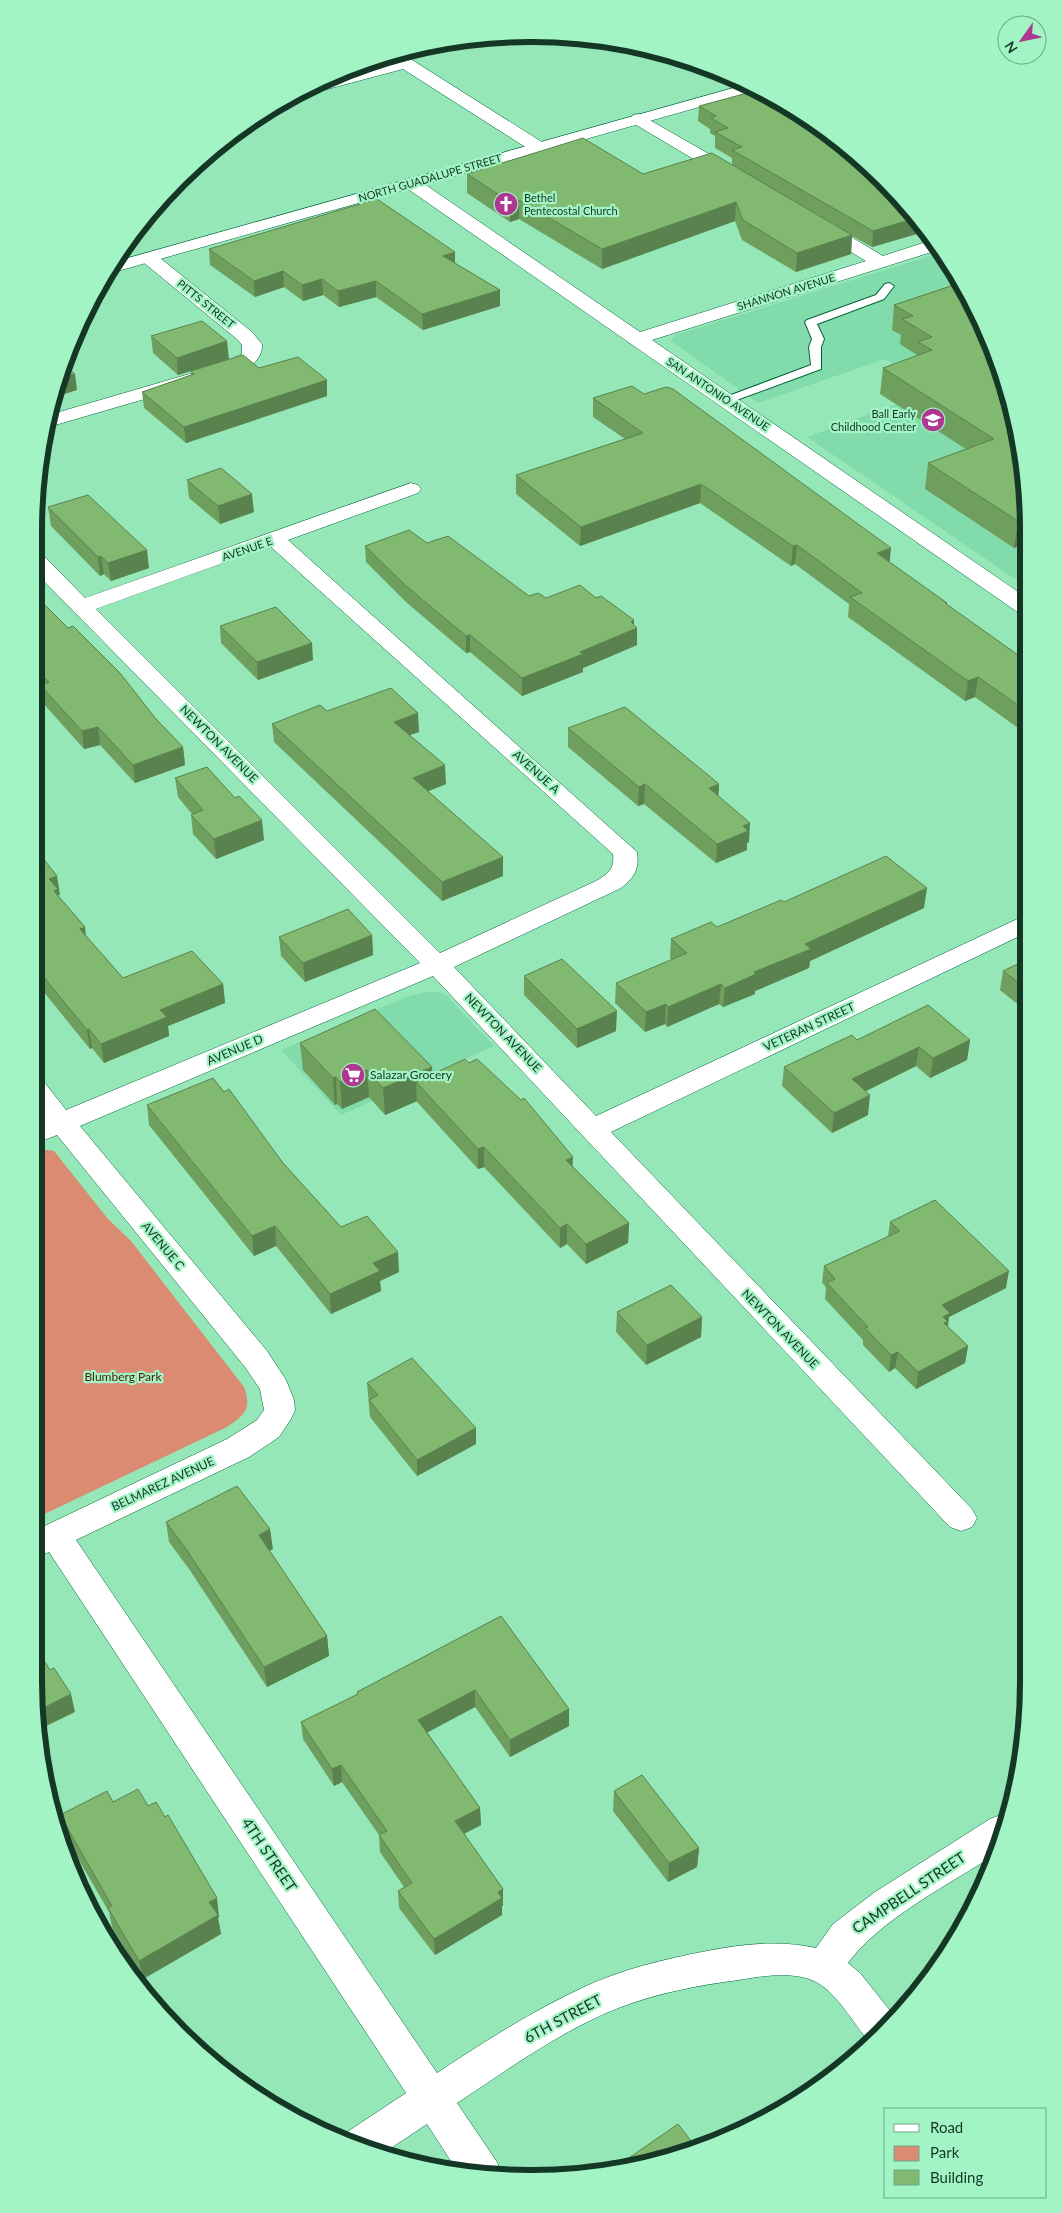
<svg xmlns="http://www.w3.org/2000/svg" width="1062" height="2213" font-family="Lato,sans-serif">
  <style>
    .built { fill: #82dbaa }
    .green { fill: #da8b72 }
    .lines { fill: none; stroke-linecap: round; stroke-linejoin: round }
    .lane-casing { stroke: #00653e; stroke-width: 2 }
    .street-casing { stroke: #00653e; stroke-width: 1 }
    .secondary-casing { stroke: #00653e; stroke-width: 1 }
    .lane { fill: #fff; fill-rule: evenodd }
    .street { fill: #fff; fill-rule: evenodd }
    .secondary { fill: #fff; fill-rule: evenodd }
    .wall { fill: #6e9f5f }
    .shaded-wall { fill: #5a824e }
    .building { fill: #80b96f; stroke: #5a824e }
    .labels { text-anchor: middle; stroke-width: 4.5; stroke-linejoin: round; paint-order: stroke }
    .far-street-label { font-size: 11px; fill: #153726; stroke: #a2f4c5 }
    .far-poi-label { font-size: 11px; fill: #153726; stroke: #a2f4c5; text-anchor: start }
    .street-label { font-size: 12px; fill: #153726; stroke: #a2f4c5 }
    .poi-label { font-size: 12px; fill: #153726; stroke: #a2f4c5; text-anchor: start }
    .park-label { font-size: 12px; fill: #521a05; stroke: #a2f4c5 }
    .near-street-label { font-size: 15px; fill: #153726; stroke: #a2f4c5 }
    .rim { fill: none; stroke: #153726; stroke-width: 6 }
  </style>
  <rect width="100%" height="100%" fill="#95e7b8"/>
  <path class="built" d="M940,253L991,341L1024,466V585L807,437L934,390L885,359L758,403L671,341L675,335Z
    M432,991L445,994L494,1046L341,1115L281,1050L409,996Z"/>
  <path class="green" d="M40,1149L54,1151L108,1219L131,1241L244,1387C252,1409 245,1415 227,1427L34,1519V1152Z"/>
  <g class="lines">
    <g class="lane-casing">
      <path id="lane" d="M889,283L894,286L884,299L817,324L824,339L821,347V369L731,402H723V398L811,365L809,347L812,339L805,322L807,320L876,295L885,284Z"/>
    </g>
    <g class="street-casing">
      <path id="street" d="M401,53L545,144L548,148L545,152H533L403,69L309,94L303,92L326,79L392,62L387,58Z
        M639,114L739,171L742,175L739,179H727L633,123L631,119L633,115Z
        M411,178L417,179L640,332L866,261L814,230L811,226L814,222H826L883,256L932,240L938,250L652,340L1024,596V612L1016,611L405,187L402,183L405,179Z
        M149,253L155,254L252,332L262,344C263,361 248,368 234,373L45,428L49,415L220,365L242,354V345L238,340L143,262L140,258L143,254Z
        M411,483L418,485L421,489L418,493L288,540L637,852C640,869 633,880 619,889L454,967L596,1116L1026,915V933L611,1132L972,1509L977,1518L972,1527L961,1531L950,1527L433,976L80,1126L267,1351L286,1380L294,1400L295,1410L291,1419L279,1437L249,1457L76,1540L437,2073C484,2042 532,2011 584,1987C623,1969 665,1959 707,1951C743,1944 779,1940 816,1948L833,1924L875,1892L990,1819L1003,1814L1007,1816L996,1854C951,1883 879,1920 848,1963L860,1973L896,2018L870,2043C855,2025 835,1990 814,1981C793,1971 761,1976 739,1980C699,1985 658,1993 621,2007C565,2028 507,2070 457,2103L497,2162L502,2176L458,2172L427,2124L382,2154L341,2141L344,2134L406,2093L49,1552L34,1558V1531L227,1439L257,1420L264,1410L260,1389L245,1367L57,1135L34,1144V1123L44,1119L34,1107V1080L44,1082L66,1110L420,963L34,571V553L42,554L85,598ZM270,546L613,854C615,869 608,874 596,881L440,953L96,609Z"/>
    </g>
    <g class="secondary-casing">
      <path id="secondary" d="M744,85L756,91L107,274L114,262Z"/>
    </g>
    <use href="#lane" class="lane"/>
    <use href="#street" class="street"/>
    <use href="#secondary" class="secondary"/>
  </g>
  <path class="wall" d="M699,106L926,229L927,231L872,247L852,236L851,254L796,272L742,240L735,221L602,269L519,219L510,222L467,193V174H643L732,164V158L715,148V136L710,133V129L698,121Z
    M209,249L455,252V263L500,290V306L423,330L376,297L339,307L323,295L303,301L284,287L255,297L210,265Z
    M951,286L1024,544L1014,548L925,489L928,463L966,449L880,394L883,368L917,356V355L900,344L901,335L892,330L894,305Z
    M151,336L229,359L208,366L259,368L327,380V396L186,443L144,408L142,392L191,375V371L178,375L153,353Z
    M593,398L889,562L947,603V605L1025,660V733L975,697L965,701L848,617L849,604L795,564L791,566L700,503L580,546L516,494V475L625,439L593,417Z
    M187,480L254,512L220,524L189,498Z
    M48,507L149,568L111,581L104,574L100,576L51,526Z
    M427,543L529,596L546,598H596L634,625L637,645L583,668V672L522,696L470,652L466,653L406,602L366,562L365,546Z
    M34,594L183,747L185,765L135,783L100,745L84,749L43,703L41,691L34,684Z
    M220,626L313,660L258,680L221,643Z
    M327,711L419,732L410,735L446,784L428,791L503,876L442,901L274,742L272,724Z
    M568,728L719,784L718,795L749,842L747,843V850L716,863L644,804L638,806L568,747Z
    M175,778L235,798L264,840L216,859L193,834L191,815L192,814L178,797Z
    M34,847L60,895H58L86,936L123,978L223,984L225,1003L168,1026L169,1036L104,1063L92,1048L90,1049L34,980Z
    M784,902L924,908L810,961L809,968L755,991V994L723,1007L719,1004L667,1027L665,1024L645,1032L615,1003L616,983L672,960L670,958L671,939L717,927Z
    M372,935L373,955L305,982L281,956L279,937Z
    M1026,960V1011L1000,990L1003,971Z
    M524,976L616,1031L577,1048L524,995Z
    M857,1040H970L967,1060L930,1078L916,1066L866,1091L868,1115L832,1133L782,1086L784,1067Z
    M300,1043L432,1067L433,1074L573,1167L629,1223L628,1243L586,1264L567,1244L560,1248L484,1167L478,1169L417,1102V1101L385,1115L369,1097L342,1109L337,1104L335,1105L303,1070Z
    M224,1092L283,1163L341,1227L399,1272L380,1281L381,1291L331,1314L276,1246L254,1256L149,1125L147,1105Z
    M890,1222L1006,1288L949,1317L948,1327L968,1346L965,1363L916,1389L895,1368L889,1372L863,1345V1340L825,1299L826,1288L822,1282L824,1266L888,1237Z
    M617,1312L702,1317L701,1337L646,1365L616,1332Z
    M367,1383L476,1444L417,1476L370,1417Z
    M166,1522L273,1549L269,1551L327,1636L329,1656L267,1687L189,1569L169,1542Z
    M501,1616L569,1709V1726L510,1757L475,1707L427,1732L480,1808L481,1825L464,1834L503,1889V1906H502V1915L435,1955L399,1908L398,1891L404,1887L380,1852L379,1835L342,1782L334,1786L303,1739L301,1722L357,1695V1692Z
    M614,1791L699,1848L697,1867L668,1882L613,1811Z
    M60,1815L219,1917L218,1918L221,1934L143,1979L112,1927L109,1912L64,1834Z
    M691,2153L625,2168L626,2160Z"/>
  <path class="shaded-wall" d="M519,200V219L510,222V202Z
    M736,202L735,221L602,269V249Z
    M916,218L927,231L872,247L873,231Z
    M852,235L851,254L796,272L797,253Z
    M455,252V268L443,256Z
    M283,271L284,287L255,297L254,281Z
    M322,279L323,295L303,301L302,285Z
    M376,281V297L339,307L338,291Z
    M500,290V306L423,330L422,314Z
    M990,340L996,362L980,344Z
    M227,341L229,359L178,375L177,358Z
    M75,374L77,390L55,397L60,378Z
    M327,380V396L186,443L184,427Z
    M701,484L700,503L580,546L581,527Z
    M252,494L254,512L220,524L218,506Z
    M1024,519V544L1014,548L1018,521Z
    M797,545L795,564L791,566L793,546Z
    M891,548L889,568L877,553Z
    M147,550L149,568L111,581L108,563Z
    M101,556L104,574L100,576L98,557Z
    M634,620V629L637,628V645L583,668V672L522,696V678L580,652Z
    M470,635V652L466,653V636Z
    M312,643L313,660L258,680L257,662Z
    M978,677L975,697L965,701L968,681Z
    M418,713L419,732L395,740L394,722Z
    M98,727L100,745L84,749L82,731Z
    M183,747L185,765L135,783L133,765Z
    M445,765L446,784L414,797L413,778Z
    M645,784L644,804L638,806L639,787Z
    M719,784L718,803L709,788Z
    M262,820L264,840L216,859L214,839Z
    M750,823L749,842L747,843V850L716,863L717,844L743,826Z
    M503,857V876L442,901V882Z
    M57,876L60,895H58L60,908L49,879Z
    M927,888L924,908L810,961L809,968L755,991V994L723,1007L725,988L805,944Z
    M85,927L87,946L80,929Z
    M372,935L373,955L305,982L303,963Z
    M223,984L225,1003L168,1026L169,1036L104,1063L101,1044L160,1010Z
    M721,984L719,1004L667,1027L668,1007Z
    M666,1004L665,1024L645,1032L646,1012Z
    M617,1011L616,1031L577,1048V1029Z
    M89,1029L92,1048L90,1049L87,1030Z
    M970,1040L967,1060L930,1078L933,1058Z
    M919,1047L916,1066L850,1099L852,1079Z
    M432,1067L433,1093L416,1082L417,1101L385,1115L383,1088Z
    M367,1070L369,1097L342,1109L340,1082Z
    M336,1077L337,1104L335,1105L333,1078Z
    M870,1095L868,1115L832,1133L834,1113Z
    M484,1147V1167L478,1169V1149Z
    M573,1157L572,1177L566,1160Z
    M629,1223L628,1243L586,1264V1244Z
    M567,1224V1244L560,1248V1228Z
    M275,1226L276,1246L254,1256L252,1236Z
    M398,1252L399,1272L380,1281L381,1291L331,1314L330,1294L373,1263Z
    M1009,1271L1006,1288L949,1317L946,1339L942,1305Z
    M702,1317L701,1337L646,1365L647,1345Z
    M968,1346L965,1363L916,1389L918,1372Z
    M898,1352L895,1368L889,1372L891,1355Z
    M476,1428V1444L417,1476V1460Z
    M270,1529L273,1549L261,1555L259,1535Z
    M327,1636L329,1656L267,1687L264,1667Z
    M475,1690V1707L419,1737L418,1720Z
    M71,1694L75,1712L38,1730L37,1711Z
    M569,1709V1726L510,1757V1740Z
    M45,1753L49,1773L51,1772L55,1791L48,1795L43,1779L41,1755Z
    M341,1765L342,1782L334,1786L332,1769Z
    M480,1808L481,1825L455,1838V1821Z
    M699,1848L697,1867L668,1882L669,1863Z
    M503,1889V1906H502V1915L435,1955L434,1939L498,1892Z
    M217,1898L219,1917L218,1918L221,1934L143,1979L139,1961L209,1902Z"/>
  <path class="building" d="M755,91L834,137L916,218L873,231L732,150L742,147L715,132L728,128L711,118L716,116L699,106Z
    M583,138L643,174L712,153L852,235L797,253L743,220L736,202L602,249L519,200L510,202L467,174Z
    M377,199L455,252L443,256L500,290L422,314L376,281L338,291L322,279L302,285L283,271L254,281L209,249Z
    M951,286L955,289L959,287L990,340L980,344L993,352L1024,466V519L1018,521L928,463L994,439L883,368L932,350L918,342L932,337L902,319L913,316L894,305Z
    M202,321L227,341L177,358L151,336Z
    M243,355L259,368L298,357L327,380L184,427L142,392L194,374L191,371Z
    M64,365L75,374L60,378Z
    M632,386L644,394L666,387L673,389L891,548L877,553L947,603H945L1025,660V710L978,677L968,681L850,597L862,593L797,545L793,546L701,484L581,527L516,475L643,433L593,398Z
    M221,468L252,494L218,506L187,480Z
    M88,495L147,550L108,563L101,556L98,557L48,507Z
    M409,530L427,543L448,536L529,596L538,593L546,598L580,585L596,598L601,596L634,620L631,622L637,628L580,652L583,654L522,678L470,635L466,636L405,585L365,546Z
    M34,594L68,628L73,626L120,673L156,719L183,747L133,765L98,727L82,731L40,685L49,682L34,668Z
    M276,607L312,643L257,662L220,626Z
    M391,688L418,713L394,722L445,765L413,778L503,857L442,882L272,724L320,705L327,711Z
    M625,707L719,784L709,788L750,823L743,826L748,831L717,844L645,784L639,787L568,728Z
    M207,767L235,798L239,796L262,820L214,839L191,815L203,810L175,778Z
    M34,847L57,876L49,879L58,889L54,891L85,927L80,929L123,978L192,951L223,984L160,1010L167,1017L101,1044L89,1029L87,1030L34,965Z
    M886,856L927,888L805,944L811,949L754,972L756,974L725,988L721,984L668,1007L666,1004L646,1012L616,983L687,953L671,939L711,922L717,927L781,900L784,902Z
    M348,909L372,935L303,963L279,937Z
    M562,959L617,1011L577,1029L524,976Z
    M1026,960V988L1003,971Z
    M928,1005L970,1040L933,1058L919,1047L852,1079L870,1095L834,1113L784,1067L852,1035L857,1040Z
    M375,1009L432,1067L383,1088L367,1070L340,1082L336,1077L333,1078L300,1043Z
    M465,1059L469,1063L477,1059L521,1100L524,1098L573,1157L566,1160L629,1223L586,1244L567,1224L560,1228L484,1147L478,1149L416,1082Z
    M213,1078L224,1092L229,1089L283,1163L341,1227L367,1216L398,1252L373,1263L380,1271L330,1294L275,1226L252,1236L147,1105Z
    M935,1200L1009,1271L942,1305L950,1313L943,1317L948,1322L944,1323L968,1346L918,1372L898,1352L891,1355L865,1328L868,1327L827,1283L835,1279L824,1266L900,1231L890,1222Z
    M671,1285L702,1317L647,1345L617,1312Z
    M412,1358L476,1428L417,1460L369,1400L378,1395L367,1383Z
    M237,1486L270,1529L259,1535L327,1636L264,1667L186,1549L166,1522Z
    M501,1616L569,1709L510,1740L475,1690L418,1720L480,1808L455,1821L503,1889L498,1892L502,1898L434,1939L398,1891L412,1883L379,1835L387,1831L341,1765L332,1769L301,1722L358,1694L357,1692Z
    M34,1645L50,1670L54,1668L71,1694L37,1711L34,1682Z
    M40,1746L45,1753L41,1755Z
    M41,1756L51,1772L43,1776Z
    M642,1775L699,1848L669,1863L614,1791Z
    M138,1789L148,1806L156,1802L165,1817L168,1815L217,1898L209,1902L218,1915L139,1961L108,1908L112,1906L60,1815L107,1791L113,1802Z
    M678,2124L698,2150L691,2153L631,2167L626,2160Z"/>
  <defs>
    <g id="church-disc" transform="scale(1.25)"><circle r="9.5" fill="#ac3891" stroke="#a2f4c5"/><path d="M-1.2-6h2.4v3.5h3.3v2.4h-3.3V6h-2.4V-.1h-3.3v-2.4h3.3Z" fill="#fff"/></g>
    <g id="school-disc" transform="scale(1.25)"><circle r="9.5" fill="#ac3891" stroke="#a2f4c5"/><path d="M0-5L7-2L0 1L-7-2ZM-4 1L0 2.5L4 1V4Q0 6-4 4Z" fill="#fff"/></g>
    <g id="supermarket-disc" transform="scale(1.25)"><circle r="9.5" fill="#ac3891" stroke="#a2f4c5"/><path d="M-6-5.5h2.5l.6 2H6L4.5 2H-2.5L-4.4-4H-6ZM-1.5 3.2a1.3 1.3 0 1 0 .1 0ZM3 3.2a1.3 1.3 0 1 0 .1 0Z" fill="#fff"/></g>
  </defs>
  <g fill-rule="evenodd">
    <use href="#church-disc" x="506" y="204"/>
    <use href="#school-disc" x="933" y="420"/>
    <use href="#supermarket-disc" x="353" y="1075"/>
  </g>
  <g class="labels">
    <g class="far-street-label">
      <text transform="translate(430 178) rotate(-16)" y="4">NORTH GUADALUPE STREET</text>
      <text transform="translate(786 292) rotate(-17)" y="4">SHANNON AVENUE</text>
      <text transform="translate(206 304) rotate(39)" y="4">PITTS STREET</text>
      <text transform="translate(718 394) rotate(34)" y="4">SAN ANTONIO AVENUE</text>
      <text transform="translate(247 549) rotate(-19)" y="4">AVENUE E</text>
    </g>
    <g class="far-poi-label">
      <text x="524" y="202">Bethel<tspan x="524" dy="13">Pentecostal Church</tspan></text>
      <text x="916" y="418" text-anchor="end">Ball Early<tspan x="916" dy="13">Childhood Center</tspan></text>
    </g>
    <g class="street-label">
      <text transform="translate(219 744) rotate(45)" y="4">NEWTON AVENUE</text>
      <text transform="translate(536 772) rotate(42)" y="4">AVENUE A</text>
      <text transform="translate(809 1027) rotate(-25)" y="4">VETERAN STREET</text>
      <text transform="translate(503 1033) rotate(46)" y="4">NEWTON AVENUE</text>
      <text transform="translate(235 1050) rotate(-23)" y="4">AVENUE D</text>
      <text transform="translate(163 1246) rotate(50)" y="4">AVENUE C</text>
      <text transform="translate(780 1329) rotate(46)" y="4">NEWTON AVENUE</text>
      <text transform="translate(163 1484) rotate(-25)" y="4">BELMAREZ AVENUE</text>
    </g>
    <g class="poi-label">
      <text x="370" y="1079">Salazar Grocery</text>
    </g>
    <g class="park-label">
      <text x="123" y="1381">Blumberg Park</text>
    </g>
    <g class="near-street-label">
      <text transform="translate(269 1855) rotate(56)" y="5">4TH STREET</text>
      <text transform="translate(909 1893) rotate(-34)" y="5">CAMPBELL STREET</text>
      <text transform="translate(563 2019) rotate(-28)" y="5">6TH STREET</text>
    </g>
  </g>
  <path d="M0 0H1062V2213H0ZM530 42H532A488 488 0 0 1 1020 530V1682A488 488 0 0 1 532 2170H530A488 488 0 0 1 42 1682V530A488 488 0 0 1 530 42Z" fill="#a2f4c5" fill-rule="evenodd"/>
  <path class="rim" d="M530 42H532A488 488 0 0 1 1020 530V1682A488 488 0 0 1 532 2170H530A488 488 0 0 1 42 1682V530A488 488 0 0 1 530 42Z"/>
  <rect x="884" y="2108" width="162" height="90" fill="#a2f4c5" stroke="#6aa885"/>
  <rect x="894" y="2124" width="25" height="8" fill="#ffffff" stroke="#6aa885"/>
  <text x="930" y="2133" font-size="15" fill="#153726">Road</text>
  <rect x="894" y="2146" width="25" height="15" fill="#da8b72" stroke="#6aa885"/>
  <text x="930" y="2158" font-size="15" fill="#153726">Park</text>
  <rect x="894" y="2170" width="25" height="15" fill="#80b96f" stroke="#6aa885"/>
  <text x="930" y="2183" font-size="15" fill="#153726">Building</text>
  <g transform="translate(1022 40) rotate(237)"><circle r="24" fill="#a2f4c5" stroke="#6aa885"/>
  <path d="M0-4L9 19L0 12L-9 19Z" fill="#ac3891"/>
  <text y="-8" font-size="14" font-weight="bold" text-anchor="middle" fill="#153726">N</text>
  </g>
</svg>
